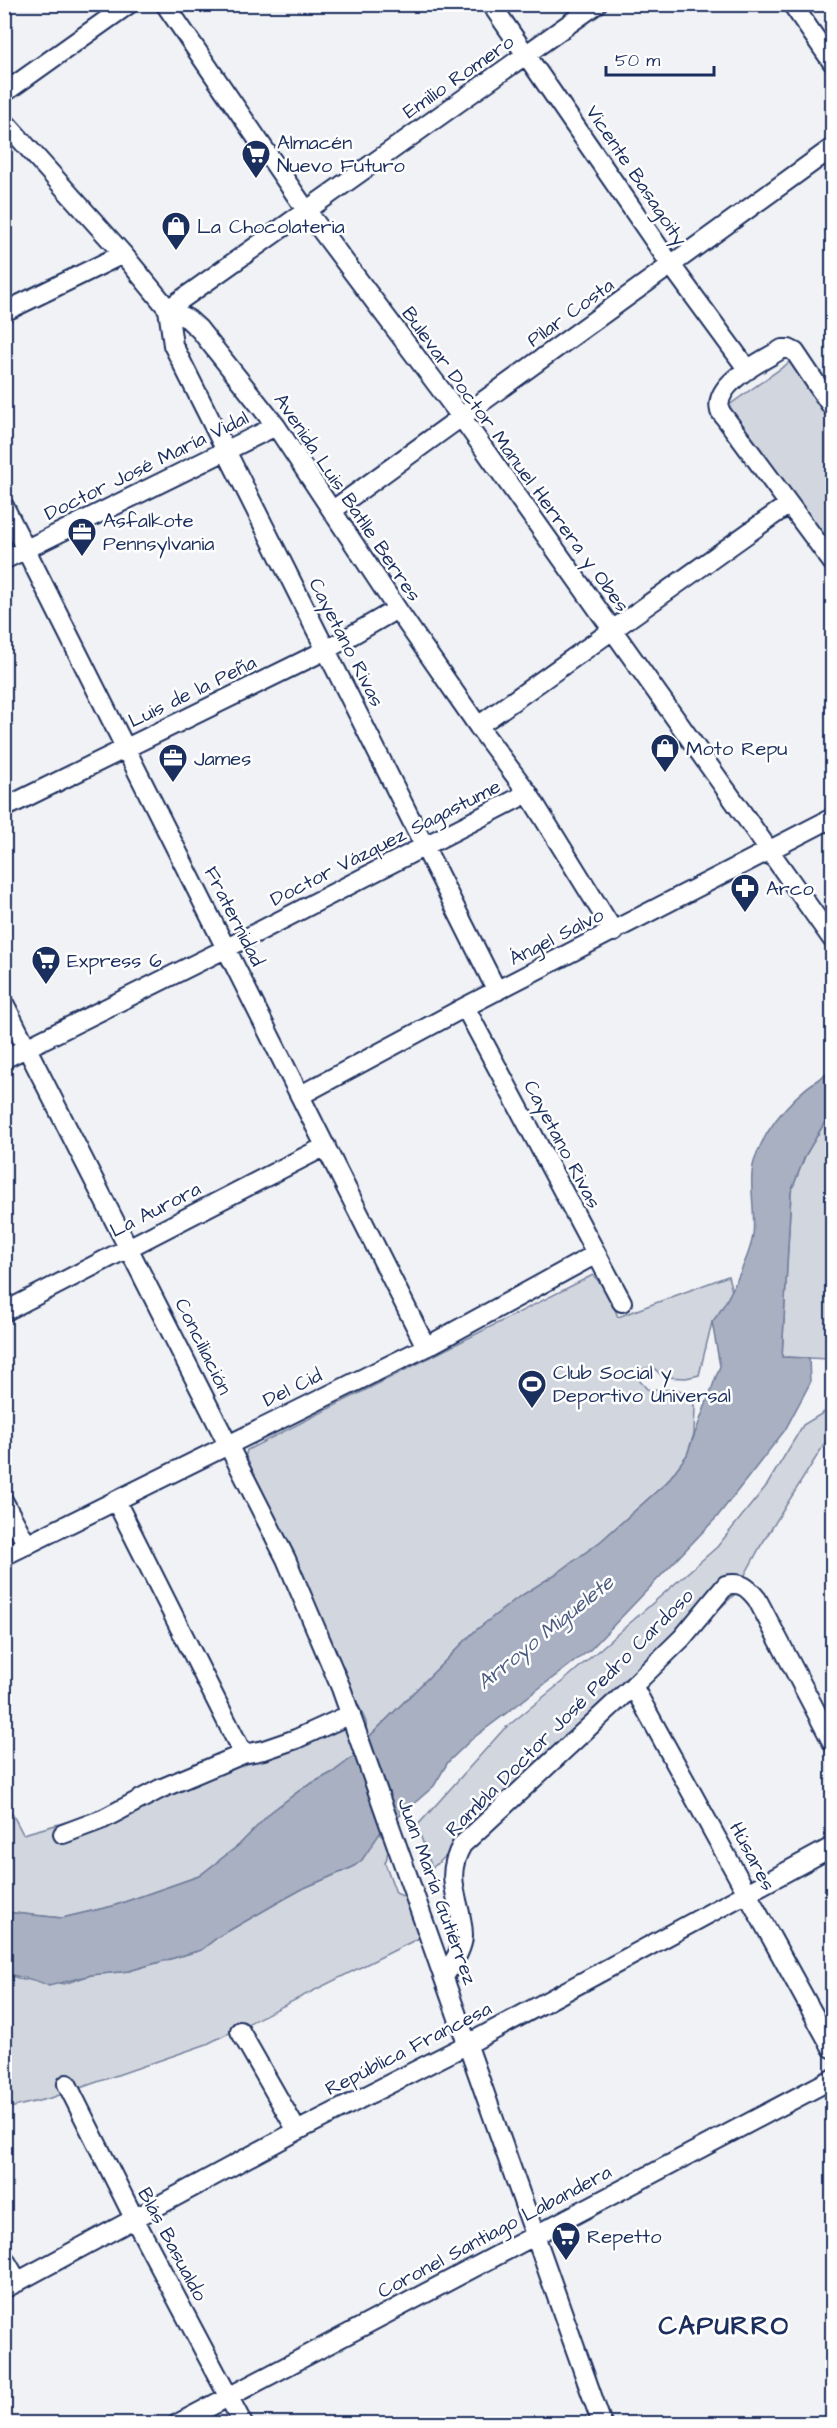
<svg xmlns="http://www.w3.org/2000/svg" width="837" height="2428" font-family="'Architects Daughter',sans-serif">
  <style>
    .green { fill: #d2d6df; stroke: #76829e; stroke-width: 1.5 }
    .water { fill: #a8b0c2; stroke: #707c9a; stroke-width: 1.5 }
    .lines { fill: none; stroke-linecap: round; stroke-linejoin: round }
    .minor-casing { stroke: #1b2f5e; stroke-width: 22 }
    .minor { stroke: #fff; stroke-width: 18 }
    .labels { text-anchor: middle; stroke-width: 5; stroke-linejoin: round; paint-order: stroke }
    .street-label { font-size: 20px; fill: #1b2f5e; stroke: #fff }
    .poi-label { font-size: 20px; fill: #1b2f5e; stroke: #fff; text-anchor: start }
    .water-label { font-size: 21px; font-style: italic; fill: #4c5c81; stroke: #fff }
    .district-label { font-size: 26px; font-weight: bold; letter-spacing: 1.5px; fill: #1b2f5e; stroke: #fff }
  </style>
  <rect width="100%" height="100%" fill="#f1f2f5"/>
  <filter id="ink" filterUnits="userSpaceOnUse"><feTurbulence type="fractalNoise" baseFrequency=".0167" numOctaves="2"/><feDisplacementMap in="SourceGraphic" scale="12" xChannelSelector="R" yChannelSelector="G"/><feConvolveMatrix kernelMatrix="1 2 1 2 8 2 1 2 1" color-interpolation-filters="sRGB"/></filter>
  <g filter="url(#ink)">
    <path class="green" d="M790,362L832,421V548L725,408Z
      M832,1110V1359L782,1357L791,1192L805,1156Z
      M593,1275L608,1292L618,1317L728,1276L732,1291L723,1310L712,1322L699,1375L686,1378L663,1377L652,1366L638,1371L639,1380L647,1389L679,1390L687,1394L695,1407L694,1434L687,1455L667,1482L601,1541L559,1572L516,1599L475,1631L367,1739L366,1722L245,1458L247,1450Z
      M826,1411L832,1420V1432L760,1547L734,1595L659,1666L621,1707L432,1868L417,1826L503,1730L568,1677L717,1547L767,1485L803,1425Z
      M345,1722L352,1735L355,1756L333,1772L303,1788L271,1812L239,1845L199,1876L113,1906L62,1918L5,1912L4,1798L23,1834L142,1801L263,1757Z
      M371,1822C381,1835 393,1846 385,1863L396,1893L409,1899L421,1937L207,2044L51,2098L5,2109L4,1973L23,1980L35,1979L64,1984L91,1975L129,1971L201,1950L218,1937L277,1903L304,1888L353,1867Z"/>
    <path class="water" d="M832,1071V1110L805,1156L791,1192L782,1357L809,1358L810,1383L785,1430L717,1517L591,1649L472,1739L448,1762L434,1786L380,1833L362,1860L353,1867L304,1888L277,1903L218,1937L201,1950L129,1971L91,1975L49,1986C34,1978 21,1978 5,1973L4,1912L62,1918L113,1906L199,1876L239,1845L271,1812L303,1788L333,1772L354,1756L367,1739L475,1631L516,1599L559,1572L601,1541L667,1482L687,1455L720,1366L712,1322C726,1306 750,1256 753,1235C756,1214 748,1181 754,1162C766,1124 798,1089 832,1071Z"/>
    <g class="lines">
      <g class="minor-casing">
        <path id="minor" d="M165,4L306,210L462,418L832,939
          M491,4L671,265L748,370
          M792,4L832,62
          M4,93L129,4
          M4,121L123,254L168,309L188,319L199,329L276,426L397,609L478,726L528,793L614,932
          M168,309L173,345L497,991
          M168,309L597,4
          M4,312L123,254
          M832,407L795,352L789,349H782C761,362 713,383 720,411L832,562
          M4,506C143,787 287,1066 426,1347
          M333,510L832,148
          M4,560L276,426
          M478,726L789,504
          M4,808L326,650L397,609
          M4,1003L286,1559L341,1688L602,2424
          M465,1007L622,1302
          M4,1059L227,948L528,793
          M301,1095L465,1007L832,818
          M4,1312L326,1146
          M116,1501L243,1754
          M4,1502L27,1545
          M4,1556L426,1347L596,1254
          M633,1686L832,2048
          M63,1834L103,1819L160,1789L243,1754L264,1750L296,1739L351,1714
          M444,1977C451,1965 463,1950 463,1935C462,1900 442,1880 462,1845L633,1686L682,1638L726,1585C741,1581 748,1588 757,1599L832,1742
          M240,2031L297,2131
          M67,2084L135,2220L243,2424
          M4,2258L18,2282
          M4,2289L297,2131L468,2044L832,1847
          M177,2424L832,2079"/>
      </g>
      <use href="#minor" class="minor"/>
    </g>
  </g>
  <defs>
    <g id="supermarket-pin" transform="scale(1.5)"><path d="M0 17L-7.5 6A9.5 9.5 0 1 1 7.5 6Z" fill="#1b2f5e" stroke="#fff"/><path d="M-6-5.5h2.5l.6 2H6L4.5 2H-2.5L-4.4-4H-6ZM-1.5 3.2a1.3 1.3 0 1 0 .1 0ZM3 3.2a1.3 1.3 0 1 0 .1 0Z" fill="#fff"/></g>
    <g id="shop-pin" transform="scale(1.5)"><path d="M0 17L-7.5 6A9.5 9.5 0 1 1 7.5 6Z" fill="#1b2f5e" stroke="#fff"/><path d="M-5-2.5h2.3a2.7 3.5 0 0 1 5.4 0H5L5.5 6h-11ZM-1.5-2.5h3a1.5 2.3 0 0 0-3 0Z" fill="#fff"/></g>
    <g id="office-pin" transform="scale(1.5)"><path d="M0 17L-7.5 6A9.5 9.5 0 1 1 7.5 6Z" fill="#1b2f5e" stroke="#fff"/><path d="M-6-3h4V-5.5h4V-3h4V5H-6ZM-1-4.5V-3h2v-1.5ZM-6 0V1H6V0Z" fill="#fff"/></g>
    <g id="pharmacy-pin" transform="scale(1.5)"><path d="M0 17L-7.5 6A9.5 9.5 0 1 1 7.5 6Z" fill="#1b2f5e" stroke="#fff"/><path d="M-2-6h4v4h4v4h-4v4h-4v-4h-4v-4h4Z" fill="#fff"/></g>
    <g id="stadium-pin" transform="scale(1.5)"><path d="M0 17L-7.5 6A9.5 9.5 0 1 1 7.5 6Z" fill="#1b2f5e" stroke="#fff"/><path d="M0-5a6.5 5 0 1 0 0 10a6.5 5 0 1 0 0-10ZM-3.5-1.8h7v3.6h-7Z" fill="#fff"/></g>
  </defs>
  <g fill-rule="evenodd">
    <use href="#supermarket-pin" x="256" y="154"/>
    <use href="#shop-pin" x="176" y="226"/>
    <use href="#office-pin" x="82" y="532"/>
    <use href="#shop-pin" x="665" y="748"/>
    <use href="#office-pin" x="173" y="758"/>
    <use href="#pharmacy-pin" x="745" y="888"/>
    <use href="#supermarket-pin" x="46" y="960"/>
    <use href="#stadium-pin" x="532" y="1384"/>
    <use href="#supermarket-pin" x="566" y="2236"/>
  </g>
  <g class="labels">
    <g class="street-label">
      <text transform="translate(458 76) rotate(-35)" y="7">Emilio Romero</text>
      <text transform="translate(637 175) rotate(56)" y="7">Vicente Basagoity</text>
      <text transform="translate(570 312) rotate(-36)" y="7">Pilar Costa</text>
      <text transform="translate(516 459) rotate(54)" y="7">Bulevar Doctor Manuel Herrera y Obes</text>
      <text transform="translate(146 465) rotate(-26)" y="7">Doctor José María Vidal</text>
      <text transform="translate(348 497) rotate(56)" y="7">Avenida Luis Batlle Berres</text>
      <text transform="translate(347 642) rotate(63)" y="7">Cayetano Rivas</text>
      <text transform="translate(192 691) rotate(-26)" y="7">Luis de la Peña</text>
      <text transform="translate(385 842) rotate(-27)" y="7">Doctor Vázquez Sagastume</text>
      <text transform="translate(235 916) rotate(63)" y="7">Fraternidad</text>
      <text transform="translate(556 936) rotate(-27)" y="7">Ángel Salvo</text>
      <text transform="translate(563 1144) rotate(62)" y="7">Cayetano Rivas</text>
      <text transform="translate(155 1209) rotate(-27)" y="7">La Aurora</text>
      <text transform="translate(204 1346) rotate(64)" y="7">Conciliación</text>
      <text transform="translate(292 1387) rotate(-26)" y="7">Del Cid</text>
      <text transform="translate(569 1712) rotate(-45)" y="7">Rambla Doctor José Pedro Cardoso</text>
      <text transform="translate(753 1856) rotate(62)" y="7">Húsares</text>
      <text transform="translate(438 1891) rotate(70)" y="7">Juan María Gutiérrez</text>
      <text transform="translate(408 2048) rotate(-27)" y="7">República Francesa</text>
      <text transform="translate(494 2231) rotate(-28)" y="7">Coronel Santiago Labandera</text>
      <text transform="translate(173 2244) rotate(62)" y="7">Blás Basualdo</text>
    </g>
    <g class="poi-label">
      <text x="277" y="149">Almacén<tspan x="277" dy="23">Nuevo Futuro</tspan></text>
      <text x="197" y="233">La Chocolateria</text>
      <text x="103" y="527">Asfalkote<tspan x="103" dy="23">Pennsylvania</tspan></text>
      <text x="686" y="755">Moto Repu</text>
      <text x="194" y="765">James</text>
      <text x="766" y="895">Arco</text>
      <text x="67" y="967">Express 6</text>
      <text x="553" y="1379">Club Social y<tspan x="553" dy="23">Deportivo Universal</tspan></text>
      <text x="587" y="2243">Repetto</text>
    </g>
    <g class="water-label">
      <text transform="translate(545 1632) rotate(-39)" y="7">Arroyo Miguelete</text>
    </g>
    <g class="district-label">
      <text x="724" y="2334">CAPURRO</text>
    </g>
  </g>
  <rect width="837" height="2428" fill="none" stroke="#fff" stroke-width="24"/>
  <rect x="12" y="12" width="813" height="2404" fill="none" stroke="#1b2f5e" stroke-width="2" filter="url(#ink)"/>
  <path d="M606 66v9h108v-9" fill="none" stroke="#1b2f5e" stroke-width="3"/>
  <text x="615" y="66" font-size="18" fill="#1b2f5e" stroke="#ffffff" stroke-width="4.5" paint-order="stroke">50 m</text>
</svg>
